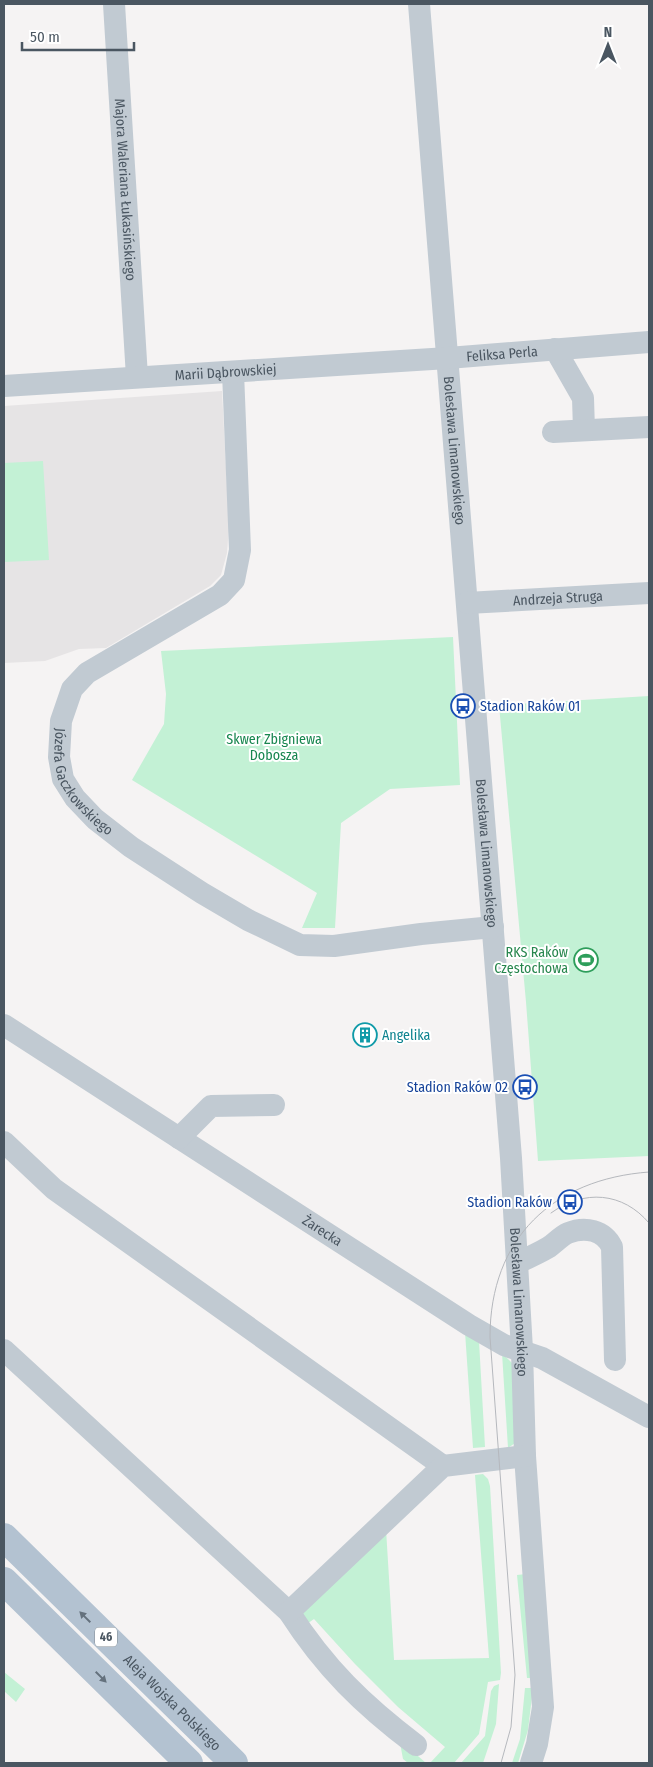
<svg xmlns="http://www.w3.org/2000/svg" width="653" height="1767" font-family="'Fira Sans Condensed',sans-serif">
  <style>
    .education { fill: #e6e4e5 }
    .green { fill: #c3f1d5 }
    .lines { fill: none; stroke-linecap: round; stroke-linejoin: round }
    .minor { stroke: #c1cad2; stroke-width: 22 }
    .major { stroke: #b3c2d1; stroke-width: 28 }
    .tram { stroke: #b5b8bd; stroke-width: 1 }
    .oneway { fill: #64717d }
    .labels { text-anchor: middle; stroke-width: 4; stroke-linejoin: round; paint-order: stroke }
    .shield { fill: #fff; stroke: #808990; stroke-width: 1 }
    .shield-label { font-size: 12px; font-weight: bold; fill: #4a5661 }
    .street-label { font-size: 14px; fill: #4a5661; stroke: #fff }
    .transit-label { font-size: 14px; fill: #164399; stroke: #fff; text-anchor: end }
    .park-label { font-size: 14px; fill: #17864f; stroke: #fff }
    .leisure-label { font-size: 14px; fill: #27864d; stroke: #fff; text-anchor: end }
    .culture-label { font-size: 14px; fill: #0d838f; stroke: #fff; text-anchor: start }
  </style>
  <rect width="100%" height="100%" fill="#f5f3f3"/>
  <path class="education" d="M222,391L229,525L227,553L221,575L210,586L106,648L79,649L45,661L4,663V406Z"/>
  <path class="green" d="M43,461L49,560L4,562V463Z
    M453,637L460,785L390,789L341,823L335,928H302L317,893L132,780L164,724L166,694L161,651Z
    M649,696V1156L538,1161L526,1002L499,705Z
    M465,1332L479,1341L485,1447L473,1448Z
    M502,1353L512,1363L515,1443L508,1448Z
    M483,1474L488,1479L490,1486L501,1673L500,1680L488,1682L479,1734L454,1763H430L445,1747L398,1707L355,1664L314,1619L304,1626L302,1608L386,1529L394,1660L489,1658L475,1475Z
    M526,1574L534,1678H527L517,1575Z
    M4,1672L25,1689L16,1702L4,1691Z
    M499,1684L496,1724L483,1763H461L485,1736L491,1691L494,1686Z
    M525,1688H533L528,1730L518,1763H512L520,1739Z
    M402,1742L426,1763H408L403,1759L400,1743Z"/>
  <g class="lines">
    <g class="minor">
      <path id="s1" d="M114,4L137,377"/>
      <path id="s2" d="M419,4L511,1158L522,1350L525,1456L543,1707L537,1744L531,1763"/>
      <path d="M555,349L583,398L584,430"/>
      <path id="s3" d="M233,372L240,550L234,580L220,595L87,673L72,689L61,721L59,757L63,779L75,798L95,819L131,847L202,893L248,920L300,945L334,946L421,934L493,927"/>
      <path id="s4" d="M4,386L448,358L649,342"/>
      <path d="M553,432L649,427"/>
      <path id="s5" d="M467,603L649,593"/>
      <path id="s6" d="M4,1025L469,1325L504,1345L542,1358L649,1417"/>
      <path d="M179,1138L211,1106L274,1105"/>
      <path d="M4,1142L54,1189L443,1466"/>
      <path d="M517,1263C528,1258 539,1253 549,1247C555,1243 561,1236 568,1233C585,1226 604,1230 612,1247L615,1360"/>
      <path d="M4,1350L289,1612C325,1668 363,1705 416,1745"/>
      <path d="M289,1612L443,1466L525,1456"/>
    </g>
    <g class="major">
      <path id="s7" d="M4,1537L234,1763"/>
      <path d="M4,1581L189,1763"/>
    </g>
    <path class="tram" d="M551,1213C584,1189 623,1192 649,1223
      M501,1763L511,1727L515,1675L490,1337C490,1238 553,1179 649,1172"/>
  </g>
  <defs><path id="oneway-solid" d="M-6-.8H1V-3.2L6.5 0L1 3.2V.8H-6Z" transform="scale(1.25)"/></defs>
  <g class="oneway">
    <use href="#oneway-solid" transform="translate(85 1617) rotate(-135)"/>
    <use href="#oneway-solid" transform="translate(101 1677) rotate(45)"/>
  </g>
  <defs>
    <g id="bus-ring" transform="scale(1.25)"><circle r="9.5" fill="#fff" stroke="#1a4fb4" stroke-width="1.5"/><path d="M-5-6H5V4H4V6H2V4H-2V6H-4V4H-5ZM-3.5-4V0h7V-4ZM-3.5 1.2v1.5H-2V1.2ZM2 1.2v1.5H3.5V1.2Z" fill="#1a4fb4"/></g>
    <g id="stadium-ring" transform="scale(1.25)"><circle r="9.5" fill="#fff" stroke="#2e9e5b" stroke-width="1.5"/><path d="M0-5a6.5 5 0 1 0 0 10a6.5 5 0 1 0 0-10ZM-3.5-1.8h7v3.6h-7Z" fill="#2e9e5b"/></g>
    <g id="building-ring" transform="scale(1.25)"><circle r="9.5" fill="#fff" stroke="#0f9aa8" stroke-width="1.5"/><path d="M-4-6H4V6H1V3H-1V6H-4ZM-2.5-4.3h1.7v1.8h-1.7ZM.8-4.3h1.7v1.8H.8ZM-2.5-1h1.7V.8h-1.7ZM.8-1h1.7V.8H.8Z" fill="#0f9aa8"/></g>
  </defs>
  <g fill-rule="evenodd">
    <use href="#bus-ring" x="463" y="706"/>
    <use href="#stadium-ring" x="586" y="960"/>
    <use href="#building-ring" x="365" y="1035"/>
    <use href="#bus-ring" x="525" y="1087"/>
    <use href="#bus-ring" x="570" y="1202"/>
  </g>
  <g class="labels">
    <rect class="shield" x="95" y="1627.5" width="22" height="19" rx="4"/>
    <g class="shield-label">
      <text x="106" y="1641">46</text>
    </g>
    <g class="street-label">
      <text dy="5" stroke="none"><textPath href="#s1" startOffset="186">Majora Waleriana Łukasińskiego</textPath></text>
      <text dy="5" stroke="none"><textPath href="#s4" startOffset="499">Feliksa Perla</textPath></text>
      <text dy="5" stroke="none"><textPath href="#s4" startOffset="222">Marii Dąbrowskiej</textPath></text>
      <text dy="5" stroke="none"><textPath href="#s2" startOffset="448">Bolesława Limanowskiego</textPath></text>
      <text dy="5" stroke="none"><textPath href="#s5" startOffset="91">Andrzeja Struga</textPath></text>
      <text dy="5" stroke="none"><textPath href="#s3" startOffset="508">Józefa Gaczkowskiego</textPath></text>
      <text dy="5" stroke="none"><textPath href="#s2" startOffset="852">Bolesława Limanowskiego</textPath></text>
      <text dy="5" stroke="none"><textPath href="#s6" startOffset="379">Żarecka</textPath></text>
      <text dy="5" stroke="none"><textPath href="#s2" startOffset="1302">Bolesława Limanowskiego</textPath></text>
      <text dy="5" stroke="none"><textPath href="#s7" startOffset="236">Aleja Wojska Polskiego</textPath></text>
    </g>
    <g class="transit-label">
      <text x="480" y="711" text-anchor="start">Stadion Raków 01</text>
      <text x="508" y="1092">Stadion Raków 02</text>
      <text x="552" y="1207">Stadion Raków</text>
    </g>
    <g class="park-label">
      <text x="274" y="744">Skwer Zbigniewa<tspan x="274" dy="16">Dobosza</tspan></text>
    </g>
    <g class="leisure-label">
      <text x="568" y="957">RKS Raków<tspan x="568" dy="16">Częstochowa</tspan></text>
    </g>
    <g class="culture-label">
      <text x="382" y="1040">Angelika</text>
    </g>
  </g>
  <rect width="653" height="1767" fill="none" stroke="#4a5661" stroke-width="10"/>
  <g transform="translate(608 45)" stroke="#ffffff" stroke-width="4" paint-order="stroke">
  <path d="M0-4L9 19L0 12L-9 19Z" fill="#4a5661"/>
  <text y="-8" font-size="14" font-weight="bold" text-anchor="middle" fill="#4a5661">N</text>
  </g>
  <path d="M22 42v8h112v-8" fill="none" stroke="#4a5661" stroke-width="2.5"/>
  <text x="30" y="42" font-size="15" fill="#4a5661" stroke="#ffffff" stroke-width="4" paint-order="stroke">50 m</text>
</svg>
